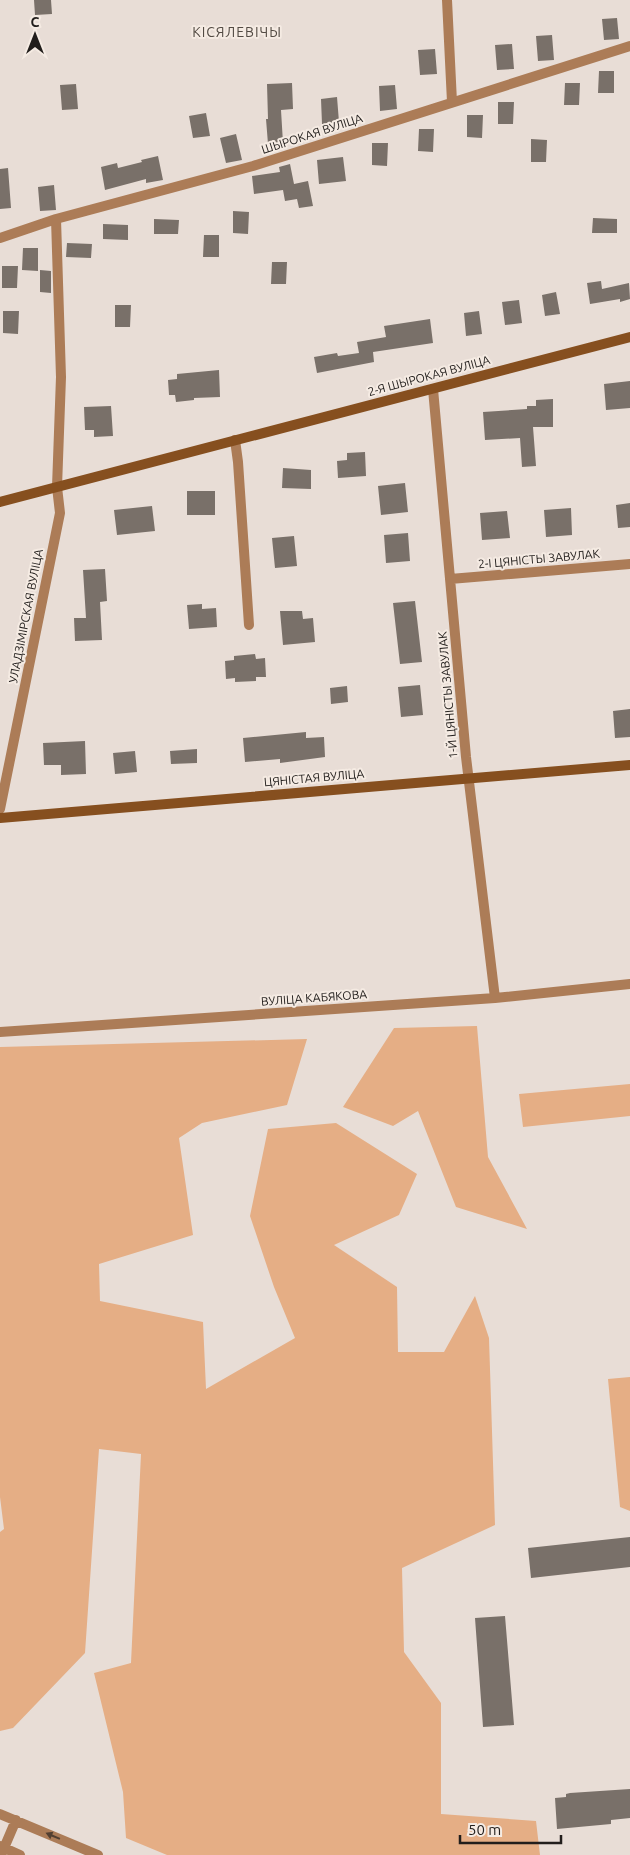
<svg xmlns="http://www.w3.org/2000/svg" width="630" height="1855" font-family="Ubuntu,sans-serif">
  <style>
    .green { fill: #e5ae85 }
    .building { fill: #797069 }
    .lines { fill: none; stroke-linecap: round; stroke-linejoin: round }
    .street { stroke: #ac7c57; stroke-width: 10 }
    .secondary { stroke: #864f1f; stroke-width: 10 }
    .oneway { fill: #523f31 }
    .labels { text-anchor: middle; stroke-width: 4; stroke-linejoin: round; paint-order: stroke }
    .street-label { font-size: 12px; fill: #221e1c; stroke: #f5ebe3 }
    .neighbourhood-label { font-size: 14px; letter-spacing: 1px; fill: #524a43; stroke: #f5ebe3 }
  </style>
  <rect width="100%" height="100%" fill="#e8ddd6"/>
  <path class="green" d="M477,1026L488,1157L527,1229L456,1207L418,1111L393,1126L343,1107L394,1028Z
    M307,1039L287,1105L202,1123L179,1138L193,1235L99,1264L100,1301L203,1322L206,1389L295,1338L274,1287L250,1216L268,1129L336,1123L417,1174L399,1215L334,1245L397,1287L398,1352H444L475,1296L489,1338L495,1525L402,1568L404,1652L441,1703V1814L536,1821L540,1855H167L126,1838L123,1792L94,1673L131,1663L141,1454L99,1449L85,1653L13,1728L0,1731V1532L4,1529L0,1497V1047Z
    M630,1084V1116L523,1127L519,1094Z
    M630,1377V1511L620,1507L608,1379Z"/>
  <path class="building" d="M34,0H51L52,14L35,15Z
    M617,18L619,39L604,40L602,19Z
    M552,35L554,60L538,61L536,36Z
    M512,44L514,69L497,70L495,45Z
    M435,49L437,74L420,75L418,50Z
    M599,71H614V93H598Z
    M292,83L293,109L281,110L283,143L268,144L266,119H268L267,84Z
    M565,83H580L579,105H564Z
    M76,84L78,109L62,110L60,85Z
    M395,85L397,109L380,111L379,86Z
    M337,97L339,122L322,124L321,99Z
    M498,102H514L513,124H498Z
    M206,113L210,136L193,138L189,116Z
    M467,115H483L482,138L467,137Z
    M419,129H434L433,152L418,151Z
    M236,134L242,160L226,163L220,138Z
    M531,139L547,140L546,162H531Z
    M372,143H388L387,166L372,165Z
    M158,156L163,180L146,183V179L105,190L101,167L117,163L118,168L142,162L141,160Z
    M343,157L346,181L319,184L317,160Z
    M290,164L294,184L308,181L313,206L299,208L297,199L285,201L283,190L254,194L252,176L280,172L279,167Z
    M8,168L11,208L0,209V169Z
    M54,185L56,210L40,211L38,187Z
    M233,211L249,212L248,234L233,233Z
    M593,218L617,219V233H592Z
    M154,219L179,220L178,234H154Z
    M103,224L128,225V240L103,239Z
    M204,235H219V257H203Z
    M67,243L92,244L91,258L66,257Z
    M23,248H38V271L22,270Z
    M272,262H287L286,284H271Z
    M2,266H18L17,288H2Z
    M40,270L51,271V293L40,292Z
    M601,281L602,289L629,283L630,299L620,302V299L590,304L587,283Z
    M556,292L560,314L545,316L542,295Z
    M519,300L522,323L505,325L502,302Z
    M115,305H131L130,327H115Z
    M3,311H19L18,334L3,333Z
    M479,311L482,334L466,336L464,313Z
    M430,319L433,343L373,352L374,362L317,373L314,357L337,353L338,356L359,353L357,342L386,337L384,326Z
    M219,370L220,397L194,398V400L176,402L175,395H169L168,380L177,379V374Z
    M630,381V408L606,410L604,384Z
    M553,399V427H533L536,466L522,467L520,438L485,440L483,412L527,409V406H536V400Z
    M111,406L113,436L94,437V430H85L84,407Z
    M365,452L366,476L338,478L337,461L347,460V453Z
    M283,468L311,470V489L282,488Z
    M405,483L408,512L381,515L378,486Z
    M187,491H215V515H187Z
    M630,503V527L618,528L616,505Z
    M152,506L155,531L117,535L114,510Z
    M571,508L572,535L546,537L544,510Z
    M507,511L510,538L482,540L480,513Z
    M408,533L410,561L386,563L384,535Z
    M294,536L297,566L275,568L272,538Z
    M105,569L107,601L100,602L102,640L75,641L74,618H86L83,570Z
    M415,601L422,662L400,664L393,603Z
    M202,604V609L216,608L217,627L189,629L187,605Z
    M280,611H302L303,619L313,618L315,642L283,645Z
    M255,654L256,659L265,658L266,677H256V681L235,682V678L226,679L225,661L234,660V656Z
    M420,685L423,715L401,717L398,687Z
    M347,686L348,702L331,704L330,688Z
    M630,709V737L615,738L613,711Z
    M306,732V738L324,737L325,757L280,763V759L245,762L243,738Z
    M85,741L86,774L61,775V765H44L43,743Z
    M197,749V763L171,764L170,751Z
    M135,751L137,772L115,774L113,753Z
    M630,1537V1567L531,1578L528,1548Z
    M505,1616L514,1725L483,1727L475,1618Z
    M630,1789V1818L611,1820V1824L557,1829L555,1798L566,1797V1794L570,1793Z"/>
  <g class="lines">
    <path class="street" d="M447,0L452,102
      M0,238L56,219L253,166L630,46
      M433,389L466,757L495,998
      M235,440L238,462L249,625
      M450,579L630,564
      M0,809L60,513L57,487L61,377L56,219
      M0,1032L495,998L630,984
      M0,1814L98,1855
      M0,1846L20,1855
      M1,1855L16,1820"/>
    <path class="secondary" d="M0,502L630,337
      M0,818L630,765"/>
  </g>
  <defs><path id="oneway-solid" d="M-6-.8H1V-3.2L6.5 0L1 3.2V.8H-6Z" transform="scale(1.25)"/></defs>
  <use class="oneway" href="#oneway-solid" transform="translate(53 1836) rotate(-157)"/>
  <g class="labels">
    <g class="street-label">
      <text transform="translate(312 134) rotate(-18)" y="4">ШЫРОКАЯ ВУЛІЦА</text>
      <text transform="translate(429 376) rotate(-15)" y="4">2-Я ШЫРОКАЯ ВУЛІЦА</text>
      <text transform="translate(539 559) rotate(-5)" y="4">2-І ЦЯНІСТЫ ЗАВУЛАК</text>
      <text transform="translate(26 616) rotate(-79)" y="4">УЛАДЗІМІРСКАЯ ВУЛІЦА</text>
      <text transform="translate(448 695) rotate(-95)" y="4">1-Й ЦЯНІСТЫ ЗАВУЛАК</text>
      <text transform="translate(314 778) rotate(-5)" y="4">ЦЯНІСТАЯ ВУЛІЦА</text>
      <text transform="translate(314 998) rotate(-4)" y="4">ВУЛІЦА КАБЯКОВА</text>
    </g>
    <g class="neighbourhood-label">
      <text x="237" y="37">КІСЯЛЕВІЧЫ</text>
    </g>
  </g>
  <g transform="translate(35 35)" stroke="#f5ebe3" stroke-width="4" paint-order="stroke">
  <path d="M0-4L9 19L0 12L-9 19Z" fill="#221e1c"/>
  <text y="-8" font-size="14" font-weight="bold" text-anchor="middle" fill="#221e1c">С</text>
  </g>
  <path d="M460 1835v8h101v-8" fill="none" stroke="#221e1c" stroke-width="2.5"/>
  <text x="468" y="1835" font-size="15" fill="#221e1c" stroke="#f5ebe3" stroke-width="4" paint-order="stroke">50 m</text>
</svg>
